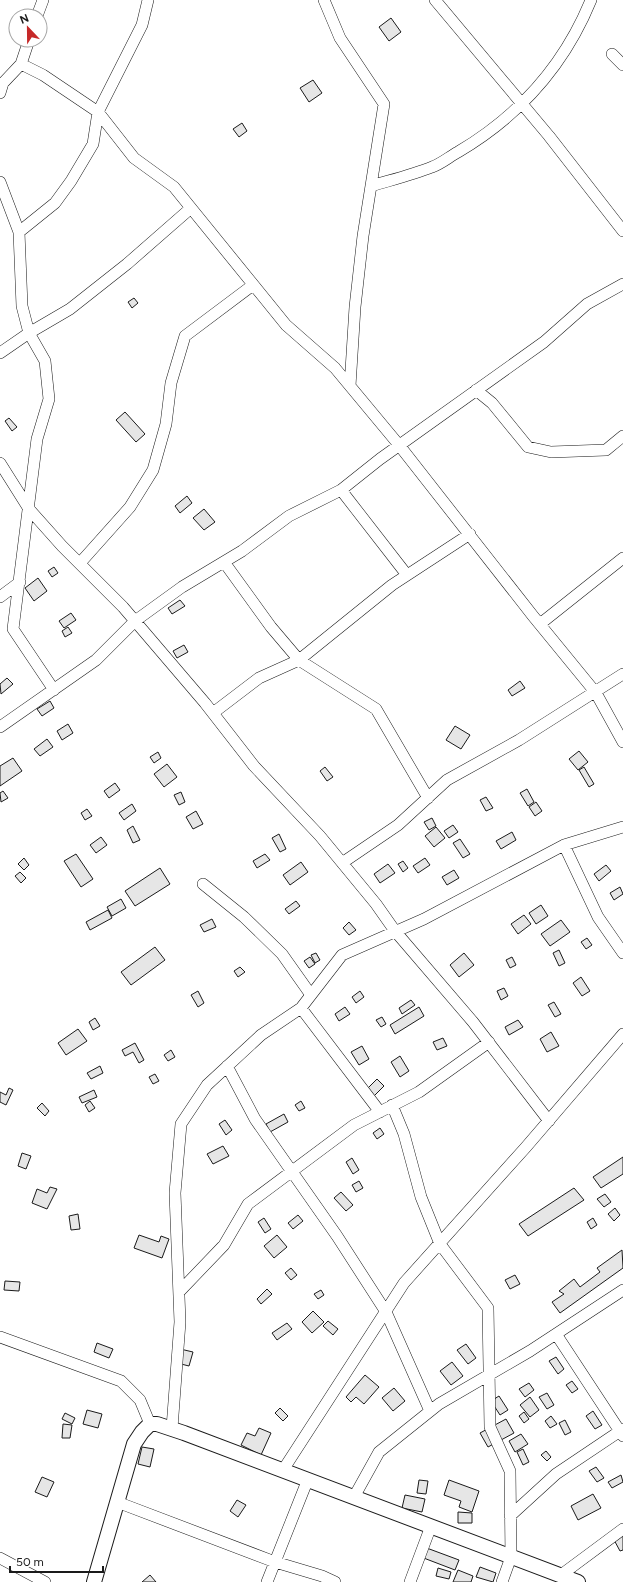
<svg xmlns="http://www.w3.org/2000/svg" width="623" height="1582" font-family="Figtree,sans-serif">
  <style>
    .building { fill: #e6e6e6; stroke: #1a1a1a }
    .lines { fill: none; stroke-linecap: round; stroke-linejoin: round }
    .minor-casing { stroke: #1a1a1a; stroke-width: 12 }
    .tertiary-casing { stroke: #1a1a1a; stroke-width: 16 }
    .minor { stroke: #fff; stroke-width: 11 }
    .tertiary { stroke: #fff; stroke-width: 14 }
  </style>
  <rect width="100%" height="100%" fill="#fff"/>
  <path class="building" d="M391,18L401,32L389,41L379,27Z
    M313,80L322,93L309,102L300,88Z
    M242,123L247,131L239,137L233,129Z
    M134,298L138,303L132,308L128,302Z
    M125,412L145,434L136,442L116,420Z
    M9,418L17,427L12,431L5,421Z
    M187,496L192,503L180,513L175,506Z
    M204,509L215,522L204,530L193,518Z
    M54,567L58,573L52,577L48,571Z
    M38,578L47,591L34,601L25,588Z
    M180,600L185,606L172,614L168,608Z
    M71,613L76,620L64,628L59,621Z
    M68,627L72,633L65,637L62,631Z
    M184,645L188,652L177,658L173,651Z
    M7,678L13,684L1,694L0,684Z
    M520,681L525,688L512,696L508,690Z
    M50,701L54,708L42,716L37,709Z
    M68,724L73,733L62,740L57,731Z
    M455,726L470,735L461,749L446,740Z
    M47,739L53,747L40,756L34,749Z
    M579,751L588,762L578,770L569,759Z
    M158,752L161,758L154,763L150,757Z
    M13,758L22,771L0,786V766Z
    M167,764L177,777L164,787L154,774Z
    M325,767L333,777L327,781L320,771Z
    M584,767L594,784L589,787L579,770Z
    M115,783L120,790L109,798L104,791Z
    M527,789L534,802L528,806L520,793Z
    M3,791L8,798L1,802L0,793Z
    M181,792L185,802L179,805L174,795Z
    M486,797L493,808L486,811L480,800Z
    M536,802L542,811L535,816L529,807Z
    M132,804L136,811L124,820L119,813Z
    M87,809L92,816L85,820L81,813Z
    M196,811L203,824L193,829L186,817Z
    M432,818L436,826L429,830L424,822Z
    M453,825L458,832L449,838L444,831Z
    M133,826L140,840L133,843L127,830Z
    M436,827L445,838L434,847L425,836Z
    M512,832L516,840L501,849L496,841Z
    M279,834L286,849L280,852L272,838Z
    M101,837L107,845L96,853L90,845Z
    M460,839L470,854L463,858L453,843Z
    M76,854L93,879L81,887L64,861Z
    M265,854L270,860L257,868L253,861Z
    M24,858L29,865L24,870L18,864Z
    M425,858L430,865L418,873L413,866Z
    M403,861L408,868L403,872L398,864Z
    M301,862L308,872L290,885L283,875Z
    M388,864L395,873L380,883L374,874Z
    M606,865L611,871L599,881L594,874Z
    M160,868L170,884L135,906L125,891Z
    M454,870L459,878L447,885L442,877Z
    M20,872L26,878L21,883L15,876Z
    M620,887L623,894L614,900L610,893Z
    M121,899L126,908L112,916L107,907Z
    M296,901L300,906L289,914L285,909Z
    M541,905L548,916L536,924L529,913Z
    M108,910L112,918L90,930L86,922Z
    M524,915L531,924L518,934L511,924Z
    M212,919L216,927L204,932L200,925Z
    M561,920L570,932L550,946L541,934Z
    M349,922L356,930L349,935L343,928Z
    M587,938L592,945L586,949L581,942Z
    M155,947L165,960L131,985L121,972Z
    M559,950L565,963L559,966L553,953Z
    M316,953L320,960L315,963L311,955Z
    M464,953L474,965L459,977L450,965Z
    M310,957L315,964L309,968L304,961Z
    M512,957L516,965L510,968L506,960Z
    M240,967L245,972L238,977L234,971Z
    M581,977L590,991L582,996L573,983Z
    M504,988L508,996L501,1000L497,991Z
    M198,991L204,1003L198,1007L191,995Z
    M360,991L364,997L356,1003L352,997Z
    M411,1000L415,1005L402,1014L399,1008Z
    M554,1002L561,1014L555,1017L548,1005Z
    M345,1007L350,1014L339,1021L335,1014Z
    M419,1007L424,1016L395,1034L390,1025Z
    M382,1017L386,1024L381,1027L376,1020Z
    M95,1018L100,1026L93,1030L89,1022Z
    M518,1020L523,1027L509,1035L505,1027Z
    M78,1029L87,1041L66,1055L58,1043Z
    M551,1032L559,1046L547,1052L540,1039Z
    M443,1038L447,1046L437,1050L433,1042Z
    M135,1043L144,1060L139,1063L133,1052L125,1056L122,1050Z
    M362,1046L369,1059L359,1065L351,1052Z
    M171,1050L175,1057L168,1061L164,1055Z
    M400,1056L409,1071L400,1077L391,1062Z
    M100,1066L103,1073L91,1079L87,1073Z
    M155,1074L159,1081L153,1084L149,1077Z
    M377,1079L384,1086L373,1097L366,1090Z
    M9,1088L13,1090L6,1105L0,1102V1092L6,1095Z
    M94,1090L97,1097L82,1103L79,1097Z
    M90,1101L95,1108L89,1112L85,1105Z
    M301,1101L305,1108L299,1111L295,1105Z
    M42,1103L49,1111L45,1116L37,1108Z
    M284,1114L288,1122L270,1132L266,1124Z
    M225,1120L232,1130L226,1135L219,1124Z
    M380,1128L384,1134L377,1139L373,1133Z
    M223,1146L229,1156L213,1164L207,1154Z
    M22,1153L31,1156L26,1169L18,1166Z
    M623,1157V1174L601,1188L593,1177Z
    M352,1158L359,1170L353,1174L346,1162Z
    M359,1181L363,1188L356,1192L352,1185Z
    M50,1187L57,1189L47,1209L32,1203L37,1189L47,1193Z
    M574,1188L584,1200L528,1236L519,1224Z
    M341,1192L353,1205L346,1211L334,1198Z
    M605,1194L611,1202L604,1207L597,1199Z
    M615,1208L620,1215L614,1221L608,1214Z
    M78,1214L80,1229L71,1230L69,1216Z
    M298,1215L303,1221L293,1229L288,1223Z
    M264,1218L271,1229L265,1233L258,1222Z
    M593,1218L597,1225L591,1229L587,1222Z
    M139,1235L159,1242L161,1236L169,1239L162,1258L134,1248Z
    M277,1235L287,1247L274,1258L264,1246Z
    M622,1250L623,1268L560,1313L552,1302L564,1294L559,1291L574,1279L580,1287L600,1272L597,1268Z
    M291,1268L297,1275L291,1280L285,1273Z
    M515,1275L520,1284L510,1289L505,1280Z
    M5,1281L20,1282L19,1291L4,1290Z
    M267,1289L272,1294L261,1304L257,1299Z
    M321,1290L324,1295L318,1299L314,1294Z
    M313,1311L324,1322L312,1333L302,1322Z
    M328,1321L338,1329L333,1335L323,1326Z
    M287,1323L292,1329L277,1340L272,1333Z
    M97,1343L113,1349L109,1358L94,1352Z
    M466,1344L476,1358L468,1364L457,1350Z
    M176,1348L193,1352L189,1366L173,1362Z
    M556,1357L564,1369L558,1374L549,1361Z
    M452,1362L463,1376L451,1385L440,1371Z
    M365,1375L379,1387L364,1404L356,1397L351,1402L346,1397Z
    M572,1381L578,1389L572,1393L566,1385Z
    M529,1383L534,1390L525,1397L519,1389Z
    M394,1388L405,1401L393,1411L382,1398Z
    M547,1393L554,1405L547,1409L539,1397Z
    M499,1396L508,1410L500,1415L491,1401Z
    M530,1397L539,1410L530,1417L520,1405Z
    M280,1408L288,1416L283,1421L275,1413Z
    M87,1410L102,1414L98,1428L83,1424Z
    M593,1411L602,1425L595,1429L586,1416Z
    M524,1412L529,1419L524,1423L519,1416Z
    M65,1413L75,1418L72,1424L62,1419Z
    M551,1416L557,1424L550,1428L545,1421Z
    M506,1419L514,1433L488,1447L480,1433Z
    M565,1420L571,1432L565,1435L559,1423Z
    M63,1424L72,1425L70,1438H62Z
    M259,1428L271,1433L261,1455L241,1445L247,1433L255,1436Z
    M521,1434L528,1444L515,1452L509,1441Z
    M142,1447L154,1449L150,1467L138,1464Z
    M523,1449L529,1462L523,1465L517,1452Z
    M546,1451L551,1457L547,1461L541,1455Z
    M596,1467L604,1478L597,1482L589,1471Z
    M621,1475L623,1482L612,1488L608,1482Z
    M42,1477L54,1482L47,1497L35,1492Z
    M419,1480L428,1481L426,1494L417,1493Z
    M449,1480L479,1491L472,1512L459,1507L461,1501L444,1495Z
    M593,1494L601,1508L578,1520L571,1506Z
    M405,1495L425,1499L422,1512L402,1508Z
    M237,1500L246,1505L238,1517L230,1511Z
    M458,1512L472,1513V1523H458Z
    M623,1532V1550L620,1551L613,1538Z
    M424,1547L459,1560L455,1570L421,1557Z
    M480,1567L496,1573L493,1582L476,1577Z
    M438,1568L451,1572L449,1579L436,1576Z
    M458,1570L473,1576L471,1582H453Z
    M150,1575L156,1582H142Z"/>
  <g class="lines">
    <g class="minor-casing">
      <path id="minor" d="M324,0L340,38L384,104L363,236L355,307L350,386
        M435,0L549,136L623,231
        M37,16L43,0
        M612,54L623,65
        M21,64L43,75L98,112L134,158L174,187L286,325L335,368L399,445L533,616L596,693L623,742
        M0,93L3,83L21,64L29,40
        M0,182L19,232L22,306L29,333L45,361L49,399L37,439L13,629L54,690
        M371,186C391,180 412,175 432,167C441,164 449,157 458,152C519,116 564,66 591,0
        M19,232L55,203L71,181L93,144L98,112L142,25L148,0
        M0,353L29,333L70,309L127,264L191,208
        M476,390L492,403L528,447L551,452L606,450L623,436
        M0,463L29,509L62,546L123,607L205,703L254,766L320,836L376,904L395,931L473,1022L549,1121
        M341,490L407,575
        M224,562L271,627L299,660L376,709L428,798
        M80,563L130,507L153,470L166,424L171,383L185,336L253,285
        M0,597L20,582
        M540,624L623,558
        M213,713L259,678L299,660L392,585L470,534
        M0,727L96,660L135,621L182,587L242,551L289,516L341,490L380,459L544,342L587,304L623,284
        M564,845L598,917L623,953
        M342,863L398,825L447,780L519,740L623,674
        M203,884L244,917L282,954L311,995
        M301,1008L380,1112
        M227,1066L255,1119L337,1236L386,1312L430,1411
        M392,1105L404,1134L421,1197L440,1244L488,1308L490,1427L510,1471L511,1557L502,1582
        M179,1292L224,1245L248,1204L354,1125L419,1092L489,1042
        M556,1334L623,1436
        M0,1337L121,1381L140,1400L150,1424
        M172,1428L180,1322L175,1193L181,1124L207,1085L261,1035L301,1008L342,955L424,919L564,845L623,827
        M283,1470L404,1283L526,1147L623,1034
        M354,1497L379,1452L439,1404L530,1351L623,1290
        M117,1502L275,1562L322,1576L335,1582
        M510,1516L556,1474L623,1429
        M0,1558L45,1582
        M561,1575L623,1529
        M267,1582L308,1479
        M410,1582L431,1526"/>
    </g>
    <g class="tertiary-casing">
      <path id="tertiary" d="M94,1582L134,1444L142,1432L150,1424H157L184,1433L578,1582"/>
    </g>
    <use href="#minor" class="minor"/>
    <use href="#tertiary" class="tertiary"/>
  </g>
  <g transform="translate(28 28) rotate(338)"><circle r="19" fill="#ffffff" stroke="#a3a3a3"/>
  <path d="M0-3L7 15L0 10L-7 15Z" fill="#c62828"/>
  <text y="-6" font-size="11" font-weight="bold" text-anchor="middle" fill="#1a1a1a">N</text>
  </g>
  <path d="M10 1566v6h93v-6" fill="none" stroke="#1a1a1a" stroke-width="2"/>
  <text x="16" y="1566" font-size="12" fill="#1a1a1a" stroke="#ffffff" stroke-width="3" paint-order="stroke">50 m</text>
</svg>
